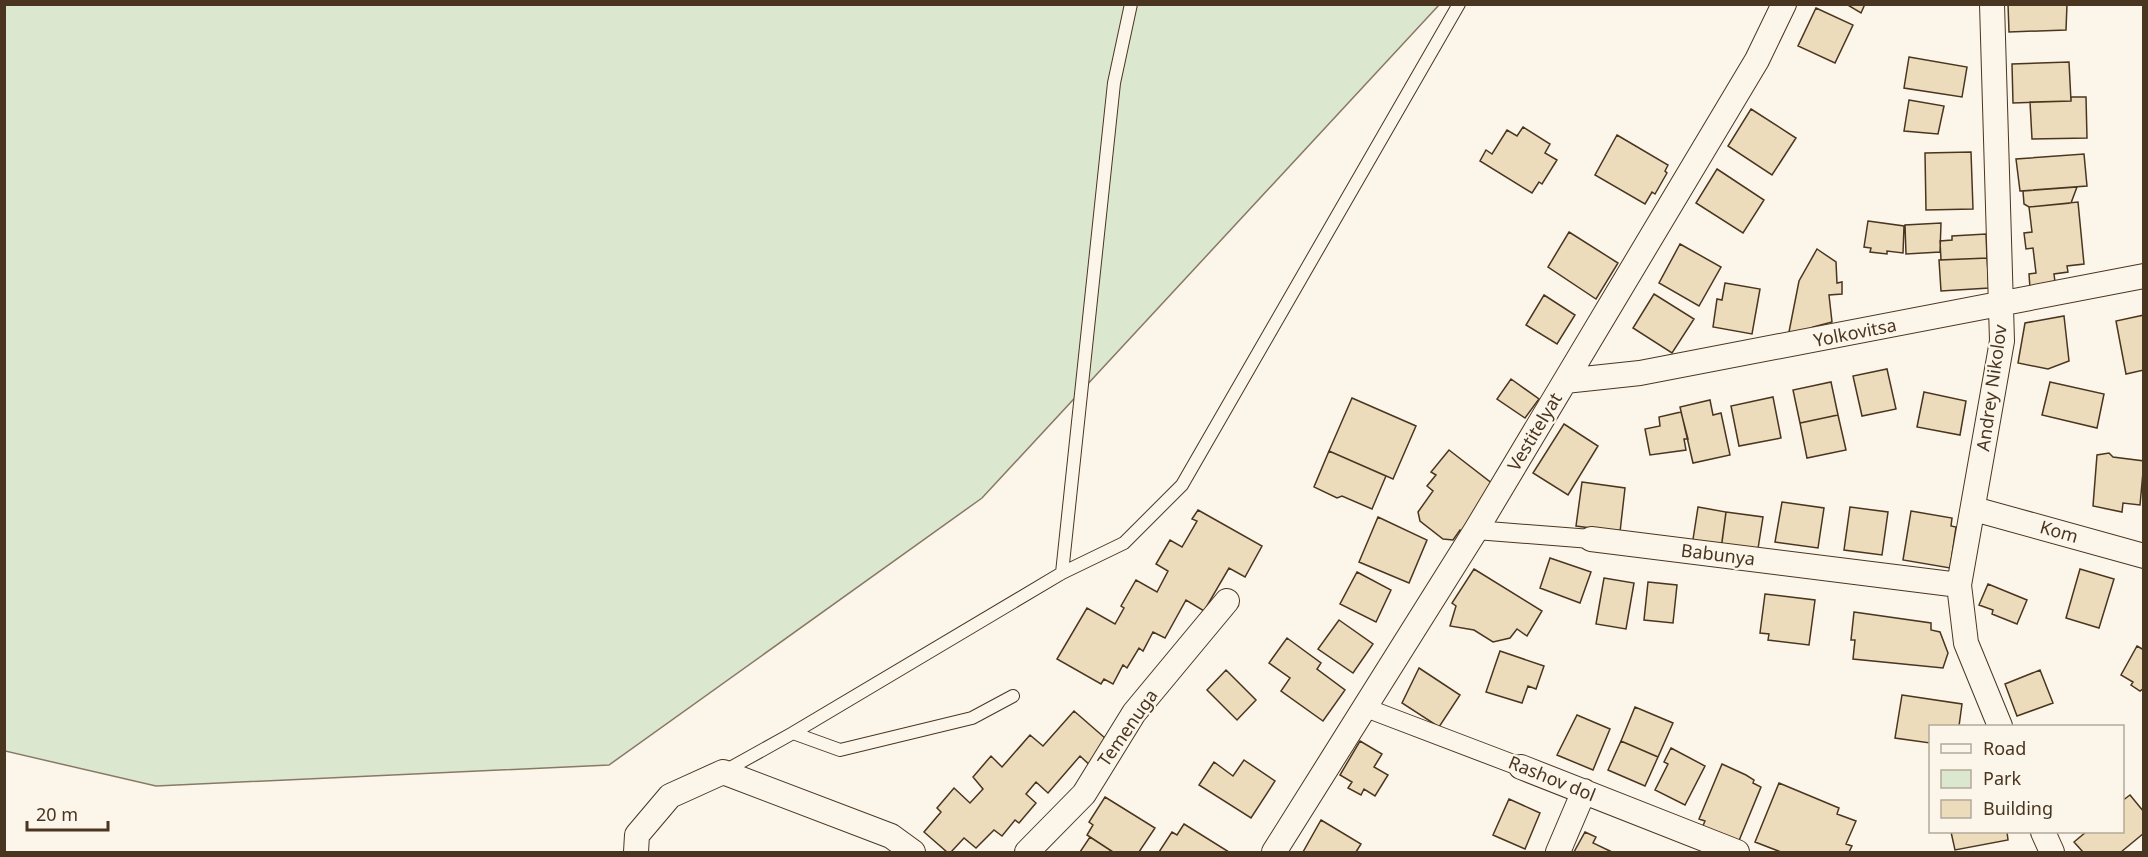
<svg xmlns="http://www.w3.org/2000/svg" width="2148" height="857" font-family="'Noto Sans',sans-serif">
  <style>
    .green { fill: #dce7d0; stroke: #887966; stroke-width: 1.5 }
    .building { fill: #ecdcbc; stroke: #4a3520; stroke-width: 1.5 }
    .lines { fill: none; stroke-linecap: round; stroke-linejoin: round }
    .service-casing { stroke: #4a3520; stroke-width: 14 }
    .pedestrian-casing { stroke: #4a3520; stroke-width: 20 }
    .minor-casing { stroke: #4a3520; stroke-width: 26 }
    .service { stroke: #fbf6e9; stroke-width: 12 }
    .pedestrian { stroke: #fbf6e9; stroke-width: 18 }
    .minor { stroke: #fbf6e9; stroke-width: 24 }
    .labels { text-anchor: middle; stroke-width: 4.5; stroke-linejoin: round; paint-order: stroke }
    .street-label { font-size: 18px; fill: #4a3520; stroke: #fbf6e9 }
  </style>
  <rect width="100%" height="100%" fill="#fbf6e9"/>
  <path class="green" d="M5,5H1439L982,498L609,765L156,786L5,751Z"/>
  <path class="building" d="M1846,4H1865L1861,13Z
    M2008,4H2067L2066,30L2009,32Z
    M1816,8L1853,25L1835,63L1798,46Z
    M1909,57L1967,67L1962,97L1904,88Z
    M2069,62L2071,101L2013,103L2012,64Z
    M2071,97H2086L2087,138L2032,139L2030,102L2071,101Z
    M1909,100L1944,106L1938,134L1904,131Z
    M1751,109L1796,138L1772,175L1728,146Z
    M1523,127L1550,144L1545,153L1557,160L1542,184L1539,182L1532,193L1480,161L1486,150L1492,154L1507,130L1517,136Z
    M1617,135L1668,165L1665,171L1667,173L1655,194L1652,192L1645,204L1595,175Z
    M1971,152L1973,209L1926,210L1925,153Z
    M2084,154L2087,186L2020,191L2016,159Z
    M1717,169L1764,200L1743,233L1696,203Z
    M2077,187L2071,203L2029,207L2024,204L2023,191Z
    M2078,202L2084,264L2067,266L2068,272L2054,274L2055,282L2030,288L2029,274L2036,273L2033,248L2026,249L2024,233L2032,232L2029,207Z
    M1868,221L1904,226L1903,253L1887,251V254L1870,252L1871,248L1864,247Z
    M1941,223L1940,252L1906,254L1905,225Z
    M1569,232L1618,263L1596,299L1548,267Z
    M1986,234L1987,258L1941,260L1940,241L1952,240V236Z
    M1680,244L1721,267L1699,306L1659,283Z
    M1817,249L1836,262L1837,283L1842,282V294L1829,295L1832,322L1813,327L1815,336L1788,337L1799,281Z
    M1987,258L1989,288L1941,291L1939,260Z
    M1725,283L1760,289L1752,334L1713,327L1717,299L1722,300Z
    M1654,294L1694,319L1672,353L1633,328Z
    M1544,295L1575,315L1557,344L1526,325Z
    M2144,315V370L2126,374L2116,321Z
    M2064,316L2069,361L2048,369L2018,363L2025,323Z
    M1887,369L1896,409L1862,416L1853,376Z
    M1511,379L1539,399L1525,418L1497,399Z
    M1831,382L1838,415L1800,423L1793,390Z
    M2050,382L2104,394L2097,428L2042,415Z
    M1924,392L1966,401L1960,435L1917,427Z
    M1773,397L1781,438L1739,446L1731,406Z
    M1352,398L1416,426L1393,479L1329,451Z
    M1710,400L1713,415L1721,413L1730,455L1693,463L1680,407Z
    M1681,412L1688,439H1684L1686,450L1650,455L1645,429L1660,426L1659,417Z
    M1838,415L1846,450L1807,458L1800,423Z
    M1564,424L1598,446L1568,495L1533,473Z
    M1449,450L1498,488L1464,533L1460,530L1453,540L1443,539L1420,521L1418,512L1433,491L1427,486L1436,475L1431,472Z
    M1329,451L1386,476L1372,509L1342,496L1337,498L1314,487Z
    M2109,453L2113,457L2144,461L2140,505L2123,503L2122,512L2093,506L2097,455Z
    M1582,482L1625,488L1620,532L1576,526Z
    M1782,502L1824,508L1818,548L1775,542Z
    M1698,507L1726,512L1721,550L1692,546Z
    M1850,507L1888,512L1882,555L1844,550Z
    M1198,510L1262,546L1245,577L1229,568L1204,611L1186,600L1165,638L1153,632L1143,651L1139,648L1127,668L1123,665L1113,684L1104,679L1101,684L1057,659L1087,608L1115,624L1124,608L1121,606L1136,580L1157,592L1168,571L1156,564L1170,540L1182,547L1197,521L1192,519Z
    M1911,511L1952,518L1951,526L1956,527L1950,568L1903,560Z
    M1726,512L1763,517L1757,555L1721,549Z
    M1378,517L1427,540L1409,583L1359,562Z
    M1550,558L1591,572L1580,603L1540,588Z
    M1474,569L1542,611L1527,636L1517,629L1510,638L1493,642L1474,630L1450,626L1456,606L1452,603Z
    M2080,569L2114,579L2099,628L2066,618Z
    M1357,572L1391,590L1376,622L1340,604Z
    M1604,578L1634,583L1626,629L1596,624Z
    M1648,582L1677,585L1673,623L1644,620Z
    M1988,584L2027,600L2017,624L1992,614L1993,610L1979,605Z
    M1765,594L1815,600L1809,645L1768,640L1769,634L1760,633Z
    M1854,612L1931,623V630L1940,632L1948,653L1943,668L1853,659L1855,640H1851Z
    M1339,620L1373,644L1353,673L1318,649Z
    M1287,638L1321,663L1317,669L1345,690L1323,721L1281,691L1290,678L1269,663Z
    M2137,646L2144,650V688L2140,691L2131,685L2133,682L2121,675Z
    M1500,651L1544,666L1536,689L1528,686L1522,703L1486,692Z
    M1419,668L1460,695L1439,727L1402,703Z
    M1226,670L1256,700L1237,720L1207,690Z
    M2040,670L2053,703L2017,716L2005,684Z
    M1902,695L1962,704L1959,726H1930V743L1895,738Z
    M1635,707L1673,723L1658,757L1621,741Z
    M1074,711L1113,745L1093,768L1080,756L1048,793L1036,782L1026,794L1036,803L1019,823L1015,820L1002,836L994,830L976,848L964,838L951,852H947L924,832L941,812L937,808L954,788L970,803L983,789L973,777L991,756L1002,767L1030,735L1043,746Z
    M1577,715L1610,729L1593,770L1557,755Z
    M1360,741L1382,754L1374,767L1388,775L1375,796L1364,789L1361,795L1348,788L1352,782L1340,775Z
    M1621,741L1658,757L1645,786L1608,770Z
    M1671,748L1705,766L1685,805L1655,790L1668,764L1664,762Z
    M1244,760L1275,781L1251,818L1199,785L1214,762L1233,776Z
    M1722,764L1746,775L1754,780L1753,783L1761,787L1738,843L1702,828L1705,821L1699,819Z
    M1779,783L1839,808L1837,814L1856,821L1846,844L1852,846L1849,852H1781L1755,842Z
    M2130,795L2144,812V833L2121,852H2083L2074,842L2086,832H2122V801Z
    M1105,797L1155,828L1139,852H1113L1087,835L1093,825L1089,822Z
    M1509,799L1540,813L1525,849L1493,835Z
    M1321,820L1361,844L1356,852H1303Z
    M1184,824L1229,852H1159L1172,832L1177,835Z
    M1585,832L1596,837L1593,843L1612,852H1574Z
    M1951,832H2007L2008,840L1955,850Z
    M1090,837L1113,852H1080Z"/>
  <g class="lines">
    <g class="service-casing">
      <path id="service" d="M1062,573L1114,83L1131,4
        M793,733L840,750L972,718L1013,696
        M723,772L793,733L1062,573L1124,543L1182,485L1459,4"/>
    </g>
    <g class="pedestrian-casing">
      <path id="pedestrian" d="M1476,530L1591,539
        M1366,708L1521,767"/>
    </g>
    <g class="minor-casing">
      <path id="minor" d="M1992,4L2002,341L1959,585L1966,643L2000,726
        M1565,381L1640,373L2144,276
        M1974,509L2144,556
        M1591,539L1959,585
        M1521,767L1737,852
        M2043,832L2052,852
        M636,852L637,835L670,796L723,772L891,836L913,852
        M1027,852L1084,794L1134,713L1227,601
        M1274,852L1476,530L1757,60L1784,4
        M1558,852L1584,791"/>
    </g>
    <use href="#service" class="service"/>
    <use href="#pedestrian" class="pedestrian"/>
    <use href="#minor" class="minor"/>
  </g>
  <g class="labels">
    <g class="street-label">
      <text transform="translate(1855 333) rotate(-11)" y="6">Yolkovitsa</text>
      <text transform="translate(1992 388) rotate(-82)" y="6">Andrey Nikolov</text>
      <text transform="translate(1535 432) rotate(-59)" y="6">Vestitelyat</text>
      <text transform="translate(2059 532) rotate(16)" y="6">Kom</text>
      <text transform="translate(1718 555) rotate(7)" y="6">Babunya</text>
      <text transform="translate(1128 728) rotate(-55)" y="6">Temenuga</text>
      <text transform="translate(1552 779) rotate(22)" y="6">Rashov dol</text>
    </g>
  </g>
  <rect width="2148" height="857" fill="none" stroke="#4a3520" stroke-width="12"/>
  <rect x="1929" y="725" width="195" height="108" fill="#fbf6e9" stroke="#b4a999" stroke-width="1.5"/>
  <rect x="1941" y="744" width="30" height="9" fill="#fbf6e9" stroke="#b4a999" stroke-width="1.5"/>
  <text x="1983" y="755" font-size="18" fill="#4a3520">Road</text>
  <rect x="1941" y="770" width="30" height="18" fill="#dce7d0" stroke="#b4a999" stroke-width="1.5"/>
  <text x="1983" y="785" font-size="18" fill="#4a3520">Park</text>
  <rect x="1941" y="800" width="30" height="18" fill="#ecdcbc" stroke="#b4a999" stroke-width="1.5"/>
  <text x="1983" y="815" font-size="18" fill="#4a3520">Building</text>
  <path d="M27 821v9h81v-9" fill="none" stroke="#4a3520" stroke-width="3"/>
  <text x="36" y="821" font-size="18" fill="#4a3520" stroke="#fbf6e9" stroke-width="4.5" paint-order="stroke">20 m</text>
</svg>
